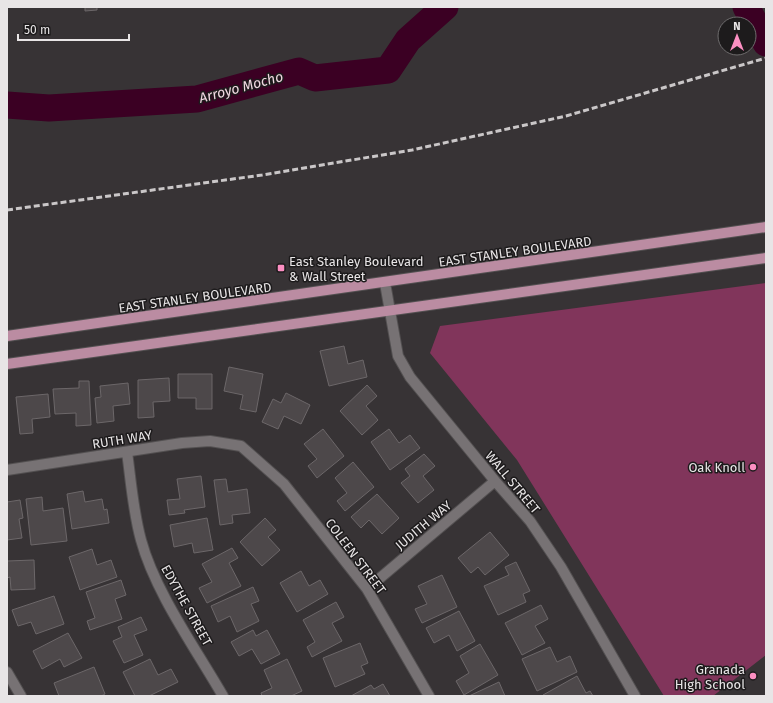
<svg xmlns="http://www.w3.org/2000/svg" width="773" height="703" font-family="'Fira Sans',sans-serif">
  <style>
    .green { fill: #81355b }
    .lines { fill: none; stroke-linecap: round; stroke-linejoin: round }
    .river { stroke: #3b0023; stroke-width: 27 }
    .building { fill: #4d484a; stroke: #6c6769 }
    .minor-casing { stroke: #535051; stroke-width: 12 }
    .major-casing { stroke: #535051; stroke-width: 12 }
    .minor { stroke: #777274; stroke-width: 10 }
    .major { stroke: #bb8ca2; stroke-width: 10 }
    .rail { stroke: #cac7c8; stroke-width: 3; stroke-dasharray: 6 3; stroke-linecap: butt }
    .poi-dot { fill: #fc8fc2; stroke: #1d1b1c; stroke-width: 1.5 }
    .labels { text-anchor: middle; stroke-width: 3; stroke-linejoin: round; paint-order: stroke }
    .street-label { font-size: 13px; fill: #e8e5e6; stroke: #1d1b1c }
    .poi-label { font-size: 13px; fill: #e8e5e6; stroke: #1d1b1c; text-anchor: end }
    .water-label { font-size: 14px; font-style: italic; fill: #f0d7e1; stroke: #1d1b1c }
  </style>
  <rect width="100%" height="100%" fill="#373335"/>
  <path class="green" d="M766,283V655L713,696H664L517,460L430,353L440,326Z"/>
  <g class="lines">
    <path class="river" d="M746,7L766,43
      M7,105L49,108L197,99L299,71L315,78L388,70L408,40L445,7"/>
  </g>
  <path class="building" d="M85,7H97V10L85,11Z
    M344,346L348,364L363,360L367,377L329,386L320,351Z
    M229,367L263,374L256,412L240,409L243,395L224,391Z
    M178,374H212V409H196V398H178Z
    M169,378L170,401L153,402L154,417L138,418V380Z
    M79,381H89L91,425L76,426V413L55,414L53,389L79,388Z
    M128,383L130,404L113,406L114,421L97,423L95,398L101,397L100,386Z
    M367,385L377,396L366,406L378,420L362,435L340,411Z
    M286,393L310,405L301,424L284,416L278,429L262,422L273,399L281,403Z
    M48,394L50,417L32,419L33,433L20,434L16,397Z
    M323,429L344,456L317,478L308,466L317,459L304,444Z
    M389,429L399,443L410,435L420,448L390,470L371,442Z
    M424,454L435,466L423,476L434,490L418,503L401,483L410,476L405,469Z
    M353,462L374,487L345,511L337,501L347,493L335,478Z
    M201,476L205,507L184,510L185,513L169,515L167,500L180,499L177,479Z
    M226,479L228,492L247,489L250,513L232,515L233,523L220,525L214,480Z
    M83,491L85,502L102,499L104,510L107,509L109,523L72,529L67,494Z
    M377,494L399,518L382,534L369,520L361,528L351,517Z
    M42,497L43,511L63,508L67,541L31,545L26,499Z
    M20,500L23,518L19,519L22,538L7,540V502Z
    M207,518L213,550L194,553L192,543L174,547L170,525Z
    M265,518L276,530L268,537L280,550L262,566L240,542Z
    M490,532L509,555L485,575L478,567L471,573L458,558Z
    M232,548L238,558L229,563L241,586L207,603L199,588L212,582L202,564Z
    M92,549L97,565L111,560L117,577L80,590L69,557Z
    M34,560L35,589L11,590L10,577L7,578V561Z
    M516,562L530,591L523,594L526,602L498,615L484,586L509,575L505,567Z
    M301,571L309,586L320,580L328,594L297,612L280,583Z
    M442,575L457,607L422,623L415,609L427,604L418,586Z
    M121,580L126,595L115,599L122,619L90,630L87,621L95,618L86,592Z
    M253,587L259,601L251,604L259,621L237,632L230,616L218,622L211,606Z
    M54,596L64,624L36,634L31,622L18,626L12,610Z
    M336,602L344,617L332,623L342,641L312,657L307,647L315,642L303,620Z
    M541,605L548,619L535,626L545,643L522,655L505,623Z
    M459,611L475,641L457,651L449,635L434,643L426,628Z
    M141,617L147,630L134,635L143,655L124,663L113,641L122,637L118,627Z
    M253,630L256,636L267,630L280,654L261,664L252,649L239,656L231,642Z
    M68,633L82,658L64,667L60,659L42,669L33,651Z
    M360,643L368,663L361,666L365,674L335,687L323,658Z
    M480,644L498,675L464,695L456,681L469,673L460,656Z
    M550,647L557,662L570,656L577,672L537,691L522,659Z
    M150,659L158,675L171,669L178,682L149,696H135L123,672Z
    M287,659L302,691L291,696H262L261,693L272,688L264,670Z
    M94,667L105,694L101,696H59L54,683Z
    M577,676L586,693L590,691L593,696H544L543,695Z
    M499,682L505,696H469Z
    M383,684L390,696H351L371,685L374,689Z"/>
  <g class="lines">
    <g class="minor-casing">
      <path id="minor" d="M385,283L398,356L410,377L495,481L530,521L561,567L635,696
        M127,452C131,481 133,511 141,540C155,592 196,649 223,696
        M7,470L182,443L210,441L241,446L284,484L367,589L429,696
        M367,589L495,481
        M7,672L21,696"/>
    </g>
    <g class="major-casing">
      <path id="major" d="M7,336L766,227
        M7,364L766,258"/>
    </g>
    <use href="#minor" class="minor"/>
    <use href="#major" class="major"/>
    <path class="rail" d="M7,210L262,175L412,150L566,116L766,58"/>
  </g>
  <g class="poi-dot">
    <rect x="277" y="264" width="8" height="8" rx="2"/>
    <circle cx="753" cy="467" r="4"/>
    <circle cx="753" cy="676" r="4"/>
  </g>
  <g class="labels">
    <g class="street-label">
      <text transform="translate(515 251) rotate(-8)" y="5">EAST STANLEY BOULEVARD</text>
      <text transform="translate(195 297) rotate(-8)" y="5">EAST STANLEY BOULEVARD</text>
      <text transform="translate(122 439) rotate(-9)" y="5">RUTH WAY</text>
      <text transform="translate(513 482) rotate(50)" y="5">WALL STREET</text>
      <text transform="translate(423 525) rotate(-40)" y="5">JUDITH WAY</text>
      <text transform="translate(356 556) rotate(53)" y="5">COLEEN STREET</text>
      <text transform="translate(187 605) rotate(61)" y="5">EDYTHE STREET</text>
    </g>
    <g class="poi-label">
      <text x="289" y="266" text-anchor="start">East Stanley Boulevard<tspan x="289" dy="15">&amp; Wall Street</tspan></text>
      <text x="745" y="472">Oak Knoll</text>
      <text x="745" y="674">Granada<tspan x="745" dy="15">High School</tspan></text>
    </g>
    <g class="water-label">
      <text transform="translate(241 87) rotate(-15)" y="5">Arroyo Mocho</text>
    </g>
  </g>
  <rect width="773" height="703" fill="none" stroke="#e8e5e6" stroke-width="16"/>
  <g transform="translate(737 36)"><circle r="19" fill="#1d1b1c" stroke="#6e6c6d"/>
  <path d="M0-3L7 15L0 10L-7 15Z" fill="#fc8fc2"/>
  <text y="-6" font-size="11" font-weight="bold" text-anchor="middle" fill="#e8e5e6">N</text>
  </g>
  <path d="M18 34v6h111v-6" fill="none" stroke="#e8e5e6" stroke-width="2"/>
  <text x="24" y="34" font-size="12" fill="#e8e5e6" stroke="#1d1b1c" stroke-width="3" paint-order="stroke">50 m</text>
</svg>
